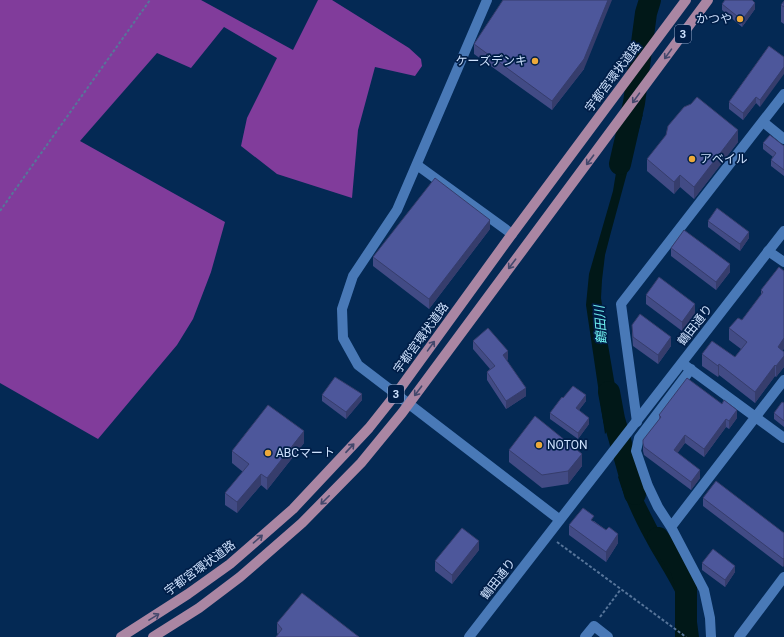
<svg xmlns="http://www.w3.org/2000/svg" width="784" height="637" font-family="Roboto,'Noto Sans JP',sans-serif">
  <style>
    .forest { fill: #813c9b }
    .water { fill: #011818 }
    .lines { fill: none; stroke-linecap: round; stroke-linejoin: round }
    .river { stroke: #011818; stroke-width: 22 }
    .path { stroke: #57759a; stroke-width: 2; stroke-dasharray: 3 2; stroke-linecap: butt }
    .minor { stroke: #4979b7; stroke-width: 10 }
    .tertiary { stroke: #4979b7; stroke-width: 10 }
    .primary { stroke: #aa86a3; stroke-width: 10 }
    .wall { fill: #424b85 }
    .shaded-wall { fill: #363d6c }
    .building { fill: #4d579b; stroke: #363d6c }
    .oneway { stroke: #44486c }
    .poi-dot { fill: #eca93a; stroke: #001e48; stroke-width: 1.5 }
    .labels { text-anchor: middle; stroke-width: 3.5; stroke-linejoin: round; paint-order: stroke }
    .shield { fill: #001e48; stroke: #90a6c7; stroke-width: 1 }
    .shield-label { font-size: 11px; font-weight: bold; fill: #cde1fd }
    .poi-label { font-size: 12px; fill: #cde1fd; stroke: #001e48; text-anchor: start }
    .street-label { font-size: 12px; fill: #cde1fd; stroke: #001e48 }
    .water-label { font-size: 13px; font-style: italic; fill: #6deded; stroke: #001e48 }
  </style>
  <rect width="100%" height="100%" fill="#042954"/>
  <path class="forest" d="M0,0H201L293,50L318,0H332L409,48L421,59L422,66L415,76L375,67L358,130L352,198L277,174L241,146L247,118L277,58L224,27L191,68L157,53L80,141L225,222L211,272L193,319L177,345L98,439L0,383Z"/>
  <path class="water" d="M643,0H659L656,11L639,32Z
    M643,114L611,232L605,255L602,280L601,298L607,339L620,415L605,434L586,305L589,274L613,191L621,142Z
    M629,464L636,485L694,599L699,637H688C690,607 659,566 645,539C634,519 625,499 618,477Z"/>
  <g class="lines">
    <path class="river" d="M620,164L634,103L646,13L650,0
      M609,392L614,419L635,494
      M658,538L681,568L686,585V637"/>
    <path class="path" d="M0,211L150,0
      M557,542L686,637
      M600,617L621,589"/>
    <path class="minor" d="M763,122L784,139
      M417,165L512,234
      M768,251L784,262
      M686,366L784,438
      M396,394L358,365L343,338L342,309L353,276L397,210L487,0
      M637,422L621,304L784,94
      M671,527L658,507L648,486L636,451L639,438L691,369
      M585,637L594,626L608,637
      M711,637L710,618L704,590L671,527L784,380
      M739,637L784,577"/>
    <path class="tertiary" d="M396,394L560,520
      M469,637L784,231"/>
    <path class="primary" d="M121,637L188,594L230,564L293,509L369,428L396,394L512,234L686,0
      M153,637L199,608L240,577L302,523L361,463L402,413L708,0"/>
  </g>
  <path class="wall" d="M784,1V24L781,22V5Z
    M722,4L755,9L742,27L722,10Z
    M474,44L584,69L552,110L474,54Z
    M769,46L760,107L756,103L743,120L729,109V102Z
    M738,142L694,199L680,187L674,194L647,171V159Z
    M763,143L784,146V176L771,166V160L773,157L763,149Z
    M708,221L749,238L740,251L708,227Z
    M490,229L429,309L373,266V257Z
    M671,248L730,272L716,290L671,256Z
    M779,267L783,351L784,352V367L776,377L775,376L755,403L719,375L718,377L702,366V354L735,357L741,349L729,340V328L742,320L761,295V290Z
    M646,295L695,313L682,331L646,304Z
    M632,325L671,346L658,364L633,346L632,334Z
    M473,341L508,359L507,360L526,396L506,409L487,380V372L490,369L473,349Z
    M322,395L362,400L346,419L322,401Z
    M563,398L586,401L579,410L589,424L578,439L550,419V413Z
    M784,403V427L774,419V413Z
    M659,415L737,418L729,429L726,427L704,457L685,443L677,453L700,478L691,490L644,455L643,451V443L659,420Z
    M304,443L267,490L261,485L237,513L225,505V493L243,472L232,463V451Z
    M509,450L582,466L568,484L542,488L509,462Z
    M703,498L784,533L783,567L703,506Z
    M594,521L606,530L618,543L606,562L569,535V525Z
    M479,550L452,584L435,571V561Z
    M702,563L735,572L725,587L702,570Z
    M277,623L359,637L278,634L277,633Z"/>
  <path class="shaded-wall" d="M608,0H612L584,69L552,110V101Z
    M755,3V9L742,27V20Z
    M784,67V74L760,107V100Z
    M756,97V103L743,120V113Z
    M738,130V142L694,199V187Z
    M680,175V187L674,194V182Z
    M490,220V229L429,309V299Z
    M749,232V238L740,251V244Z
    M730,264V272L716,290V282Z
    M695,304V313L682,331V322Z
    M671,337V346L658,364V355Z
    M784,338V349L778,358V347Z
    M508,351V359L503,363V355Z
    M784,356V367L776,377V366Z
    M719,364V375L718,377V366Z
    M775,365V376L755,403V392Z
    M526,388V396L506,409V401Z
    M362,394V400L346,419V412Z
    M586,395V401L576,414V408Z
    M737,410V418L729,429V421Z
    M589,418V424L578,439V433Z
    M726,419V427L704,457V449Z
    M304,431V443L267,490V478Z
    M685,435V443L674,458V450Z
    M582,454V466L568,484V471Z
    M700,470V478L691,490V482Z
    M261,474V485L237,513V502Z
    M618,534V543L606,562V552Z
    M479,541V550L452,584V575Z
    M784,558V566L783,567V559Z
    M735,566V572L725,587V580Z"/>
  <path class="building" d="M503,0H608L584,59L552,101L474,44Z
    M725,0H752L755,3L742,20L722,4Z
    M784,1V7L781,5Z
    M769,46L784,57V67L760,100L756,97L743,113L729,102Z
    M697,97L738,130L694,187L680,175L674,182L647,159L666,135L668,126L684,107L691,104Z
    M770,135L784,146V170L771,160L776,153L763,143Z
    M435,178L490,220L429,299L373,257Z
    M717,208L749,232L740,244L708,221Z
    M684,230L730,264L716,282L671,248Z
    M779,267L784,271V338L778,347L784,352V356L776,366L775,365L755,392L719,364L718,366L702,354L712,341L735,357L747,342L729,328L738,318L742,320L763,292L761,290Z
    M659,277L695,304L682,322L646,295Z
    M640,314L671,337L658,355L633,337L632,325Z
    M488,328L508,351L503,355L526,388L506,401L487,372L495,366L473,341Z
    M335,377L362,394L346,412L322,395Z
    M687,378L722,404L724,400L737,410L729,421L726,419L704,449L685,435L674,450L700,470L691,482L644,447L643,443V440L661,417L659,415Z
    M573,386L586,395L576,408L589,418L578,433L550,413L562,397L563,398Z
    M782,402L784,403V421L774,413Z
    M268,405L304,431L267,478L261,474L237,502L225,493L249,464L232,451Z
    M535,416L582,454L568,471L542,475L509,450Z
    M716,481L784,533V558L783,559L703,498Z
    M583,508L594,516L591,520L606,530L609,527L618,534L606,552L569,525Z
    M462,528L479,541L452,575L435,561Z
    M713,549L735,566L725,580L702,563Z
    M302,593L359,637H276L282,629L277,623Z"/>
  <defs><path id="oneway-shaft" d="M-6 0H5M1.5-3L5.5 0L1.5 3" fill="none" stroke-width="1.6" stroke-linecap="round" stroke-linejoin="round"/></defs>
  <g class="oneway">
    <use href="#oneway-shaft" transform="translate(668 54) rotate(126)"/>
    <use href="#oneway-shaft" transform="translate(636 98) rotate(126)"/>
    <use href="#oneway-shaft" transform="translate(590 160) rotate(127)"/>
    <use href="#oneway-shaft" transform="translate(512 264) rotate(127)"/>
    <use href="#oneway-shaft" transform="translate(431 346) rotate(-54)"/>
    <use href="#oneway-shaft" transform="translate(418 391) rotate(127)"/>
    <use href="#oneway-shaft" transform="translate(350 448) rotate(-47)"/>
    <use href="#oneway-shaft" transform="translate(325 500) rotate(135)"/>
    <use href="#oneway-shaft" transform="translate(258 539) rotate(-41)"/>
    <use href="#oneway-shaft" transform="translate(154 617) rotate(-32)"/>
  </g>
  <g class="poi-dot">
    <circle cx="740" cy="19" r="4"/>
    <circle cx="535" cy="61" r="4"/>
    <circle cx="692" cy="159" r="4"/>
    <circle cx="539" cy="445" r="4"/>
    <circle cx="268" cy="453" r="4"/>
  </g>
  <g class="labels">
    <g class="shield">
      <rect x="675" y="25" width="16" height="18" rx="3"/>
      <rect x="388" y="385" width="16" height="18" rx="3"/>
    </g>
    <g class="shield-label">
      <text x="683" y="38">3</text>
      <text x="396" y="398">3</text>
    </g>
    <g class="poi-label">
      <text x="732" y="23" text-anchor="end">かつや</text>
      <text x="527" y="65" text-anchor="end">ケーズデンキ</text>
      <text x="700" y="163">アベイル</text>
      <text x="547" y="449">NOTON</text>
      <text x="276" y="457">ABCマート</text>
    </g>
    <g class="street-label">
      <text transform="translate(613 77) rotate(-53)" y="4">宇都宮環状道路</text>
      <text transform="translate(695 325) rotate(-52)" y="4">鶴田通り</text>
      <text transform="translate(421 338) rotate(-54)" y="4">宇都宮環状道路</text>
      <text transform="translate(200 568) rotate(-36)" y="4">宇都宮環状道路</text>
      <text transform="translate(498 579) rotate(-52)" y="4">鶴田通り</text>
    </g>
    <g class="water-label">
      <text transform="translate(600 325) rotate(-94)" y="5">鶴田川</text>
    </g>
  </g>
</svg>
